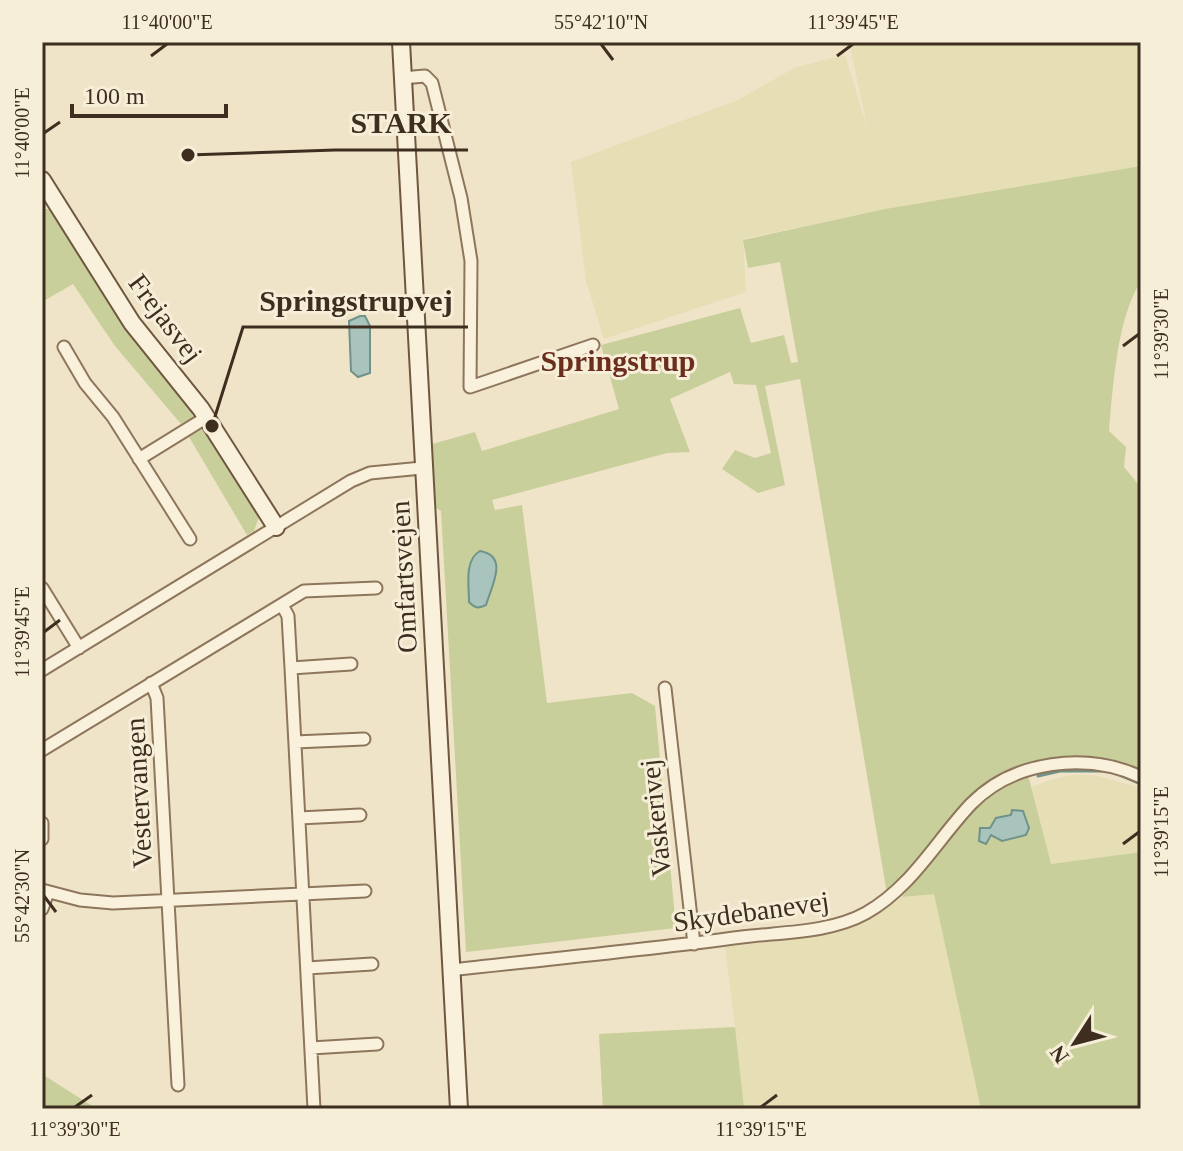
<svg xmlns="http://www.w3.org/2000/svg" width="1183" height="1151" font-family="'Times New Roman',serif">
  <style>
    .farmland { fill: #e6deb5 }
    .green { fill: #c9cf9b }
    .water { fill: #a9c4bc; stroke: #6f938a; stroke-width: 2 }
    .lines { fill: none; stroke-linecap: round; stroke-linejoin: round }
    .stream { stroke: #6f938a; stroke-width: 3 }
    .street-casing { stroke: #8d765c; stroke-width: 15 }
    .secondary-casing { stroke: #6f573f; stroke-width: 20 }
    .street { stroke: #faf1dc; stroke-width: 11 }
    .secondary { stroke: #faf1dc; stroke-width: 16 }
    .ticks { fill: none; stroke: #3d2e20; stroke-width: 3 }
    .labels { text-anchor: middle; stroke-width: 6; stroke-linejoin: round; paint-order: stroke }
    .street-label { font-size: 28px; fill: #3d2e20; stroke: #f7eed8 }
    .neighbourhood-label { font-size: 30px; font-weight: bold; fill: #6b2e1e; stroke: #f7eed8 }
    .leader { fill: none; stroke: #3d2e20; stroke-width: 3 }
    .callout-dot { fill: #3d2e20; stroke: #f7eed8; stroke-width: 3 }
    .callout-label { font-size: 30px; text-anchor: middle; font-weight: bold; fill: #3d2e20; stroke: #f7eed8; stroke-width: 6; stroke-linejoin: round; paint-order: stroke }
    .neatline { fill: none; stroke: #3d2e20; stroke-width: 3 }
    .ticks-label { font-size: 20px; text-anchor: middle; fill: #3d2e20 }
  </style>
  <rect width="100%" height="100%" fill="#f0e4c8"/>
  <path class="farmland" d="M849,42H1141V166L885,209L743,239L746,292L604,339L586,281L571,162L738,100L796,67L845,55L868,130Z
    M1072,775H1094L1141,788V852L1051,864L1030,788L1049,780Z
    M934,893L981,1109H603L599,1034L735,1027L725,947L834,934L868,919L902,897Z"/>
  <path class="green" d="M1141,166V281C1117,318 1113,386 1109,431L1126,447L1124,467L1138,484L1141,519V774L1098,760L1000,779L887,894L800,379L765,386L785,485L758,493L722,469L735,450L755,458L771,453L756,385L734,384L730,372L670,399L690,452L667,453L492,500L495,510L522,505L547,703L632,693L655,706L676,928L466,952L441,511L435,507L432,444L475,432L482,451L619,409L601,345L740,308L751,343L784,335L791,363L798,362L780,262L748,268L743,240L885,209Z
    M45,209H51C83,260 111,313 150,358C161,371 192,401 193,417L181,424L115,346L73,284L42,302V211Z
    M201,430L206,431L213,442L259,517L254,531L247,535L189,437Z
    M1028,775L1051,864L1141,852V1109H981L934,894L902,897C933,849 972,793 1028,775Z
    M735,1027L744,1109H603L599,1034Z
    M42,1074L97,1109H42Z"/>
  <path class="water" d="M360,316H365L370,326V373L358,377L351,371L349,321Z
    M480,551C509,556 492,585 486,605C478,609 475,608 469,602C469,585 464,560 480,551Z
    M1012,810L1023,811L1029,828L1026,835L1002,841L991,835L986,844L979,841L980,828H990L996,818L1011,815Z"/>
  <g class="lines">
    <path class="stream" d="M1120,775L1141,784
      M1038,776L1060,771H1101"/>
    <g class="street-casing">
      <path id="street" d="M402,78L425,76L432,83L461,198L471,261L470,387L593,345
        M64,347L85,383L113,417L190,539
        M139,459L207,417
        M42,588L79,648
        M282,605L288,616L291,668L314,1109
        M291,668L351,664
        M42,670L351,481L370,473L422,468
        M151,683L157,698L178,1085
        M665,688L694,944
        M295,742L364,739
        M42,750L304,591L376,588
        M299,818L360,815
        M42,823V839
        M42,890L80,900L113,903L365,891
        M42,909L48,892
        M307,968L372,964
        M451,970C548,959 645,950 742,937C782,932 830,933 866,913C912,887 936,841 971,804C1014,760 1087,752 1141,777
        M311,1048L377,1044"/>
    </g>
    <g class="secondary-casing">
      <path id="secondary" d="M401,42L459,1109
        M42,180L132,323L201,409L276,527"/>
    </g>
    <use href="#street" class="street"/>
    <use href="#secondary" class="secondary"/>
  </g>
  <path class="ticks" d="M601,44L613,60M151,56L167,44M837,56L853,44M44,133L60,122M1123,346L1139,334M44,632L60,620M1123,844L1139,832M44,896L56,912M75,1107L92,1095M761,1107L777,1095"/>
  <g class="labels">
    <g class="street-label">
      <text transform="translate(166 318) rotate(53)" y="10">Frejasvej</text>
      <text transform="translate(403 577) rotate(-93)" y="10">Omfartsvejen</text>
      <text transform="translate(138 793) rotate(-93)" y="10">Vestervangen</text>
      <text transform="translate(655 818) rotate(-96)" y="10">Vaskerivej</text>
      <text transform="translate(751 911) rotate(-8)" y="10">Skydebanevej</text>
    </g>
    <g class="neighbourhood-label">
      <text x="618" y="371">Springstrup</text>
    </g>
  </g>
  <path class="leader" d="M188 155L335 150H468M212 426L243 327H468"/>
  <g class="callout-dot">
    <circle cx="188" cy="155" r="8"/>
    <circle cx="212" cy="426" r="8"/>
  </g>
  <g class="callout-label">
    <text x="401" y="133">STARK</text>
    <text x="356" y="311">Springstrupvej</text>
  </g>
  <rect width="1183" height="1151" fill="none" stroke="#f7eed8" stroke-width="88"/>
  <g transform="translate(1075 1043) rotate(234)" stroke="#f7eed8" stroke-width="6" paint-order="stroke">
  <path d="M0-6L14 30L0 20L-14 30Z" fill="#3d2e20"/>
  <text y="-12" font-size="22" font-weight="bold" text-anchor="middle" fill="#3d2e20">N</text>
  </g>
  <path d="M72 104v12h154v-12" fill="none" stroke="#3d2e20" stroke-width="4"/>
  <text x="84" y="104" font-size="24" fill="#3d2e20" stroke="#f7eed8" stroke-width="6" paint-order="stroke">100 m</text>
  <rect x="44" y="44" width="1095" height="1063" class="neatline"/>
  <g class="ticks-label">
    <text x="167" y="29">11°40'00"E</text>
    <text x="601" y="29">55°42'10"N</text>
    <text x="853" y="29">11°39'45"E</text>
    <text transform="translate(22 133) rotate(-90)" y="7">11°40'00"E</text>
    <text transform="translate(1161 334) rotate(-90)" y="7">11°39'30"E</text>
    <text transform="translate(22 632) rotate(-90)" y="7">11°39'45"E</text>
    <text transform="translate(1161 832) rotate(-90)" y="7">11°39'15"E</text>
    <text transform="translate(22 896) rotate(-90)" y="7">55°42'30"N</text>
    <text x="75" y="1136">11°39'30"E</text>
    <text x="761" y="1136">11°39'15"E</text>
  </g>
</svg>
